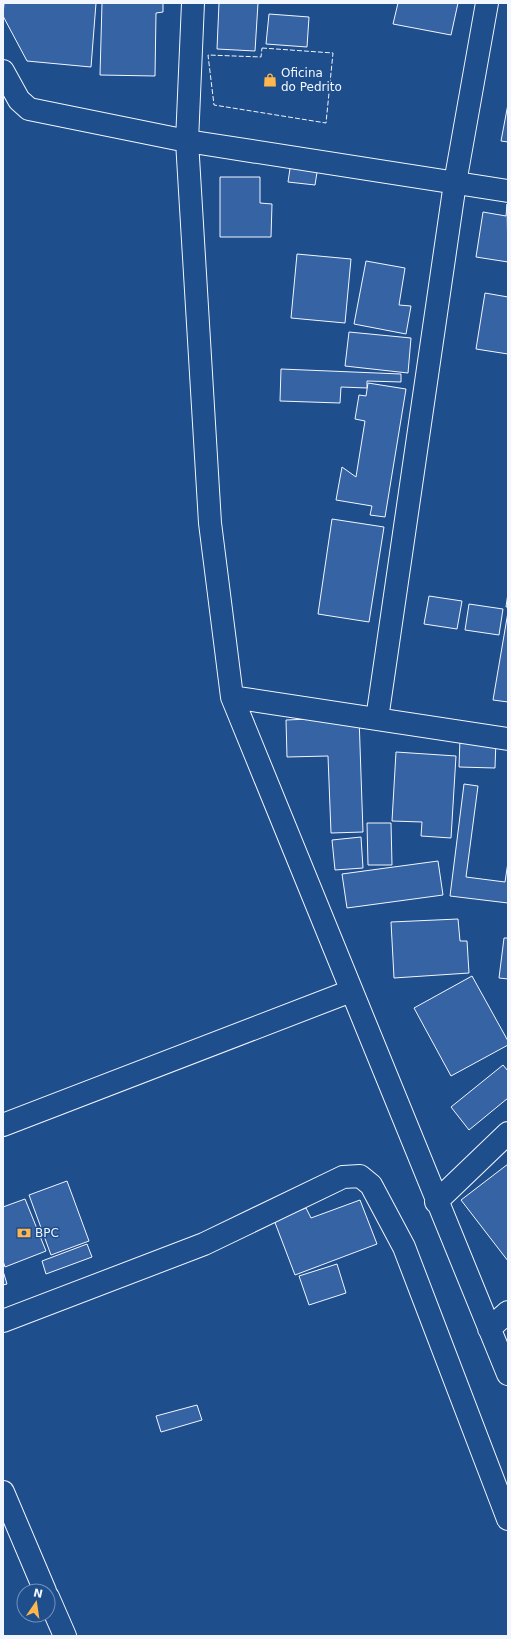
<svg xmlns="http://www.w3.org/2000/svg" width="511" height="1639" font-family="'DejaVu Sans',sans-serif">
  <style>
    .building { fill: #3563a3; stroke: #f2f6ff }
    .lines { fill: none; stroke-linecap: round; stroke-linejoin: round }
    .minor-casing { stroke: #f2f6ff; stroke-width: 24 }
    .minor { stroke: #1f4e8c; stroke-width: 22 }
    .fence { stroke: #f2f6ff; stroke-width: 1; stroke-dasharray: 5 2; stroke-linecap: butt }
    .labels { text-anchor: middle; stroke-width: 3; stroke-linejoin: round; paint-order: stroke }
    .poi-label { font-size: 12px; fill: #f2f6ff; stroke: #1f4e8c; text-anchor: start }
  </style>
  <rect width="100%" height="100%" fill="#1f4e8c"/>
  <path class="building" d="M4,3H96L91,67L27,61L3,16Z
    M102,3H163V12L156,13L155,76L100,75Z
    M219,3H258L255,51L217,49Z
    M398,3H458L451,35L393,24Z
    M269,14L309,17L307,47L266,44Z
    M508,104V142L501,141Z
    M291,162L318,166L315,185L288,182Z
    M220,177H260V203L272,204L271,237H220Z
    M507,204L508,262L476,257L483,212L506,216Z
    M297,254L351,259L345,323L291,318Z
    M366,261L405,268L399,305L411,306L406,334L354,324Z
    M485,293L508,297V354L476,349Z
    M349,332L411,338L408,373L345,366Z
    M281,369L401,374V382L367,381V388L341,387L340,403L280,401Z
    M368,383L406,389L385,517L370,515L372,506L336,500L342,467L356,477L365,421L355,419L359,395L366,396Z
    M332,519L384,527L369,622L318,614Z
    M508,593V607H506Z
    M429,596L462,601L457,629L424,624Z
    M469,604L503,609L499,635L465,630Z
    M508,612V702L493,700Z
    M359,717L363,832L331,833L328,756L287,757L286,720Z
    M460,738L496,740L495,768L459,767Z
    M396,752L456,756L451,838L421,836L422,822L392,821Z
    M464,784L478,786L466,877L505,882L508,862V903L450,896Z
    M367,823H391L392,865H368Z
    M361,837L363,868L335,870L332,840Z
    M438,861L443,895L347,908L342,874Z
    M458,919L460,941H467L469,973L394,978L391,922Z
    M504,938H508V979L499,978Z
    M472,976L508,1041V1045L451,1076L414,1008Z
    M503,1065L508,1071V1098L469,1130L451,1107Z
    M508,1164V1261L461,1200Z
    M67,1181L89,1241L51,1255L29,1195Z
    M25,1199L46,1251L5,1267L3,1261V1207Z
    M360,1200L377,1244L295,1275L274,1220L306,1208L311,1218Z
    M87,1244L92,1257L46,1274L42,1261Z
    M337,1264L346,1293L309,1305L299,1276Z
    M3,1271L7,1284L3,1285Z
    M197,1405L202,1420L161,1432L156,1416Z"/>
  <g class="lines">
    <g class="minor-casing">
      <path id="minor" d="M193,3L187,141L210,523L232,697L508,1374
        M3,71L19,100L29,109L187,141L508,191
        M232,697L508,739
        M377,719L455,183L487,3
        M3,1125L351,991
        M436,1202L508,1133
        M3,1321L204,1244L343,1177L360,1176L371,1185L404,1247L508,1519
        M489,1329L508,1312
        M3,1492L45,1591
        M48,1597L65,1636"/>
    </g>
    <use href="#minor" class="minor"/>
    <path class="fence" d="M262,48L333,53L326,123L214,105L208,55L261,57Z"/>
  </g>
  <defs>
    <g id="shop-bare" transform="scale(1.08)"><path d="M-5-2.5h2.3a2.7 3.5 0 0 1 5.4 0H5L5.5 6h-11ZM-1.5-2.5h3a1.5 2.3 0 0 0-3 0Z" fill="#ffb74d" stroke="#1f4e8c" stroke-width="2.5" paint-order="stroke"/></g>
    <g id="bank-bare" transform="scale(1.08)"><path d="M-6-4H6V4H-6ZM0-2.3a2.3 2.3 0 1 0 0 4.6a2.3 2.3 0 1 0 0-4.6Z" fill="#ffb74d" stroke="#1f4e8c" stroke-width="2.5" paint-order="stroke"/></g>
  </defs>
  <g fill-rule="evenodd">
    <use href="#shop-bare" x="270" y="80"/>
    <use href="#bank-bare" x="24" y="1233"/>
  </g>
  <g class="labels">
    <g class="poi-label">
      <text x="281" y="77">Oficina<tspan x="281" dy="14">do Pedrito</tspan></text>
      <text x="35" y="1237">BPC</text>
    </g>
  </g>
  <rect width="511" height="1639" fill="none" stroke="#f2f6ff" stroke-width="8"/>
  <g transform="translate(36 1603) rotate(13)"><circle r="19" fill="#1f4e8c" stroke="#7391ba"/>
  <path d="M0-3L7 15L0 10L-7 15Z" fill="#ffb74d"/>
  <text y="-6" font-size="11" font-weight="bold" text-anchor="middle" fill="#f2f6ff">N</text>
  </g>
</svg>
